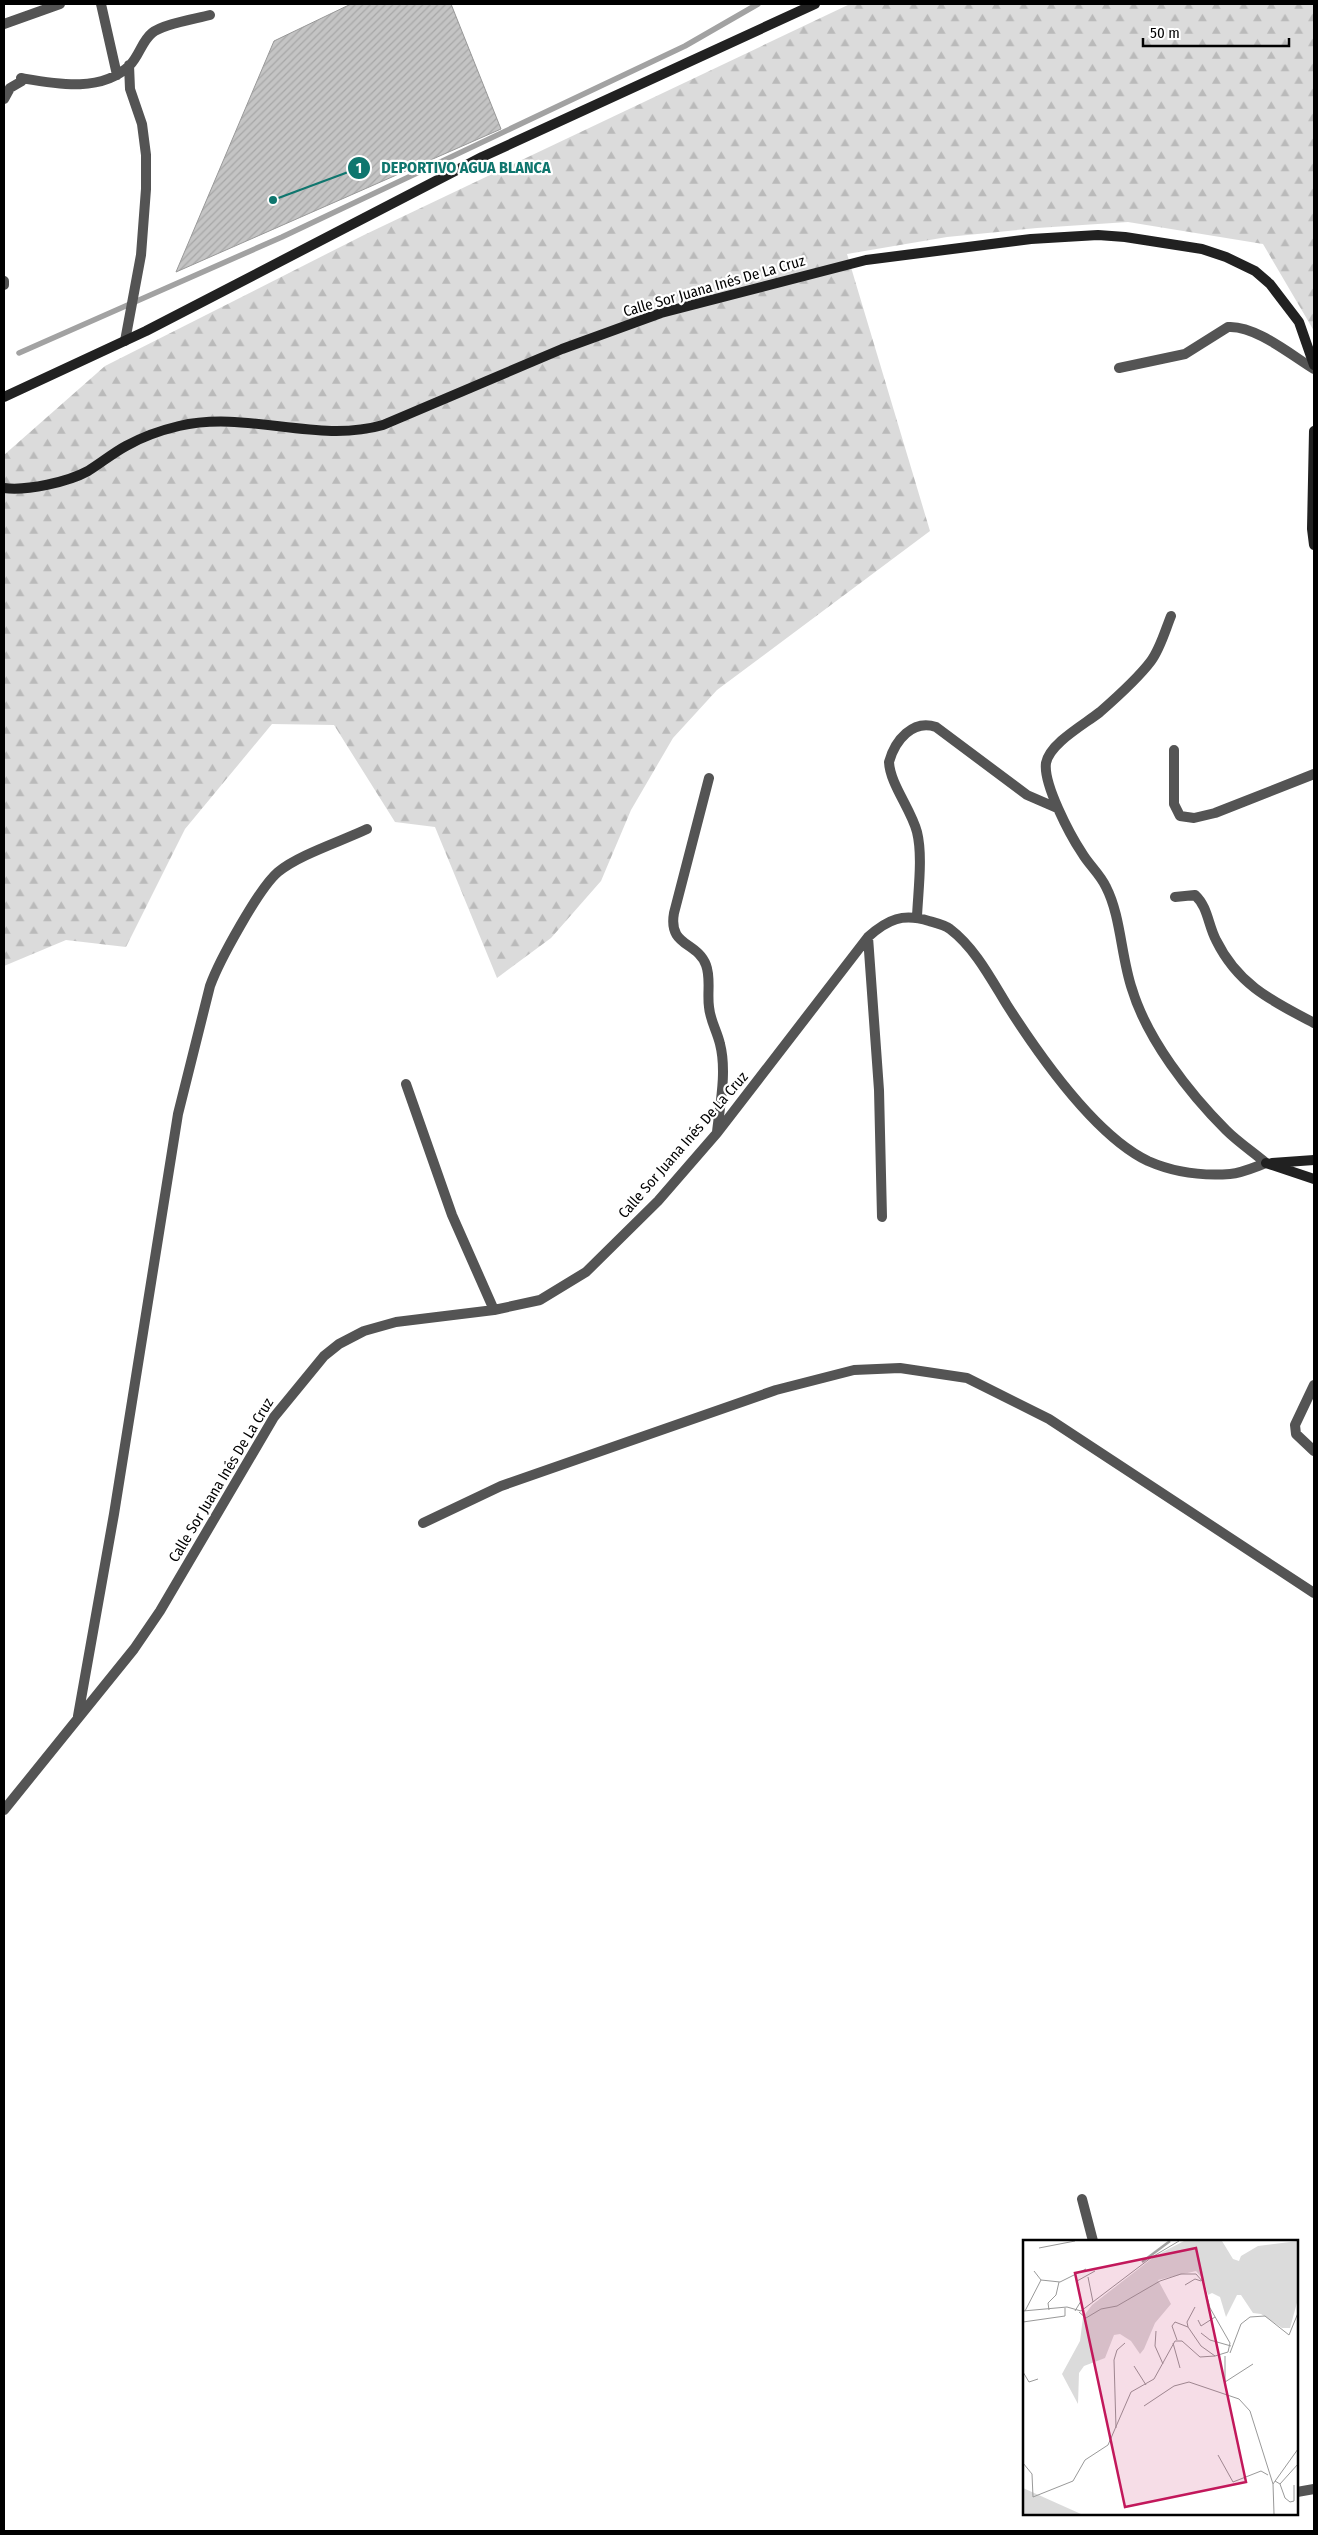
<svg xmlns="http://www.w3.org/2000/svg" width="1318" height="2535" font-family="'Fira Sans Condensed',sans-serif">
  <style>
    .forest { fill: url(#forest-firs) }
    .lines { fill: none; stroke-linecap: round; stroke-linejoin: round }
    .stream { stroke: #a2a2a2; stroke-width: 5.5 }
    .building { fill: url(#building-hatch); stroke: #989898 }
    .minor { stroke: #545454; stroke-width: 10 }
    .secondary { stroke: #212121; stroke-width: 10 }
    .labels { text-anchor: middle; stroke-width: 4.5; stroke-linejoin: round; paint-order: stroke }
    .street-label { font-size: 15px; fill: #000; stroke: #fff }
    .inset-river { fill: none; stroke: #a2a2a2; stroke-width: 2.5 }
    .inset-road { fill: none; stroke: #999; stroke-width: 1 }
    .view { fill: #c2185b; fill-opacity: 0.15; stroke: #c2185b; stroke-width: 2.5 }
    .inset-edge { fill: none; stroke: #000; stroke-width: 2.5 }
    .leader { fill: none; stroke: #0f766e; stroke-width: 2 }
    .callout-dot { fill: #0f766e; stroke: #fff; stroke-width: 2 }
    .mark-label { font-size: 15px; text-anchor: middle; font-weight: bold; fill: #fff }
    .callout-label { font-size: 16px; text-anchor: middle; font-weight: bold; fill: #0f766e; stroke: #fff; stroke-width: 4.5; stroke-linejoin: round; paint-order: stroke }
  </style>
  <defs>
    <pattern id="forest-firs" width="22" height="20" patternUnits="userSpaceOnUse" patternTransform="scale(1.25)"><rect width="22" height="20" fill="#dbdbdb"/><path d="M5 1l3.5 6h-7zM16 11l3.5 6h-7z" fill="#bababa"/></pattern>
    <pattern id="building-hatch" width="6" height="6" patternUnits="userSpaceOnUse" patternTransform="scale(1.25)"><rect width="6" height="6" fill="#c4c4c4"/><path d="M-1 1l2-2M0 6l6-6M5 7l2-2" fill="none" stroke="#a7a7a7"/></pattern>
  </defs>
  <rect width="100%" height="100%" fill="#fff"/>
  <path class="forest" d="M850,4H1314V331L1263,244L1128,222L1037,228L947,237L847,254L930,531L717,690L673,738L631,810L601,881L551,938L497,978L435,827L395,822L334,725L272,724L185,829L126,947L66,940L4,966V455L105,366L364,235Z"/>
  <g class="lines">
    <path class="stream" d="M19,353L282,237L685,46L758,4"/>
  </g>
  <path class="building" d="M351,4H451L501,129L176,272L274,41Z"/>
  <g class="lines">
    <path class="minor" d="M101,4L117,75
      M4,24L60,4
      M4,99L10,88L22,81L21,78C56,84 102,93 130,65C139,56 142,41 152,33C163,24 195,19 210,15
      M4,281V285
      M125,341L141,255L146,189V155L142,124L130,89L129,65
      M1119,368L1185,354L1228,327C1255,325 1291,355 1314,369
      M1171,616C1165,631 1160,649 1151,661C1139,677 1116,698 1100,712C1085,724 1050,743 1046,763C1043,784 1070,835 1082,853C1089,865 1100,874 1106,887C1121,916 1121,957 1132,989C1147,1039 1189,1093 1226,1130C1238,1142 1253,1152 1266,1163
      M1174,750V804L1180,816L1194,818L1215,813L1314,774
      M709,778L674,913C668,947 697,941 706,965C711,978 707,993 709,1007C710,1020 717,1031 720,1044C727,1071 720,1105 717,1132
      M1175,897L1195,895C1208,907 1208,925 1216,940C1238,985 1272,1001 1314,1023
      M917,917C918,892 923,856 917,832C911,809 890,784 889,762C895,740 913,719 936,727L1027,795L1057,808
      M868,937L879,1090L882,1217
      M406,1084L452,1215L494,1310
      M1314,1385L1295,1425L1296,1434L1314,1451
      M423,1523L501,1486L776,1390L854,1370L900,1368L967,1378L1049,1419L1314,1593
      M78,1716L114,1514L178,1114L210,986C219,961 259,888 278,872C298,855 342,841 367,829
      M4,1810L134,1649L160,1611L274,1417L324,1356L339,1344L364,1331L396,1322L494,1310L540,1300L586,1272L658,1201L717,1133L868,937C888,919 903,913 929,921C936,923 945,925 950,929C975,948 991,979 1007,1005C1039,1055 1094,1135 1148,1161C1173,1172 1203,1176 1230,1174C1242,1173 1255,1167 1266,1163
      M1082,2199L1093,2241
      M1297,2492L1314,2489"/>
    <path class="secondary" d="M4,397L146,331L482,157L815,4
      M1314,431L1312,529L1314,545
      M4,488C27,491 68,482 88,471C101,463 113,453 126,446C142,437 162,430 179,426C247,410 317,444 383,425L562,349L661,313L866,260L1031,239L1098,235L1125,237L1202,249L1226,257L1255,271L1270,284L1299,322L1314,365
      M1266,1163L1314,1179
      M1272,1163L1314,1160"/>
  </g>
  <g class="labels">
    <g class="street-label">
      <text transform="translate(714 286) rotate(-16)" y="5">Calle Sor Juana Inés De La Cruz</text>
      <text transform="translate(683 1145) rotate(-49)" y="5">Calle Sor Juana Inés De La Cruz</text>
      <text transform="translate(221 1480) rotate(-59)" y="5">Calle Sor Juana Inés De La Cruz</text>
    </g>
  </g>
  <g transform="translate(1023 2240)">
    <rect width="275" height="275" fill="#fff"/>
    <path d="M161,1H199L210,19L216,21L218,16L235,6L275,1V59L267,88H259L238,74L230,73L218,55H214L203,77L197,57L189,53L185,55L181,40L173,31L135,40L148,64L132,83L121,109L117,114L108,101L97,94L91,95L82,118L61,126L56,133L55,164L39,134L57,101L60,77L69,65L132,16Z" fill="#dbdbdb"/>
    <path d="M0,248L58,274H0Z" fill="#dbdbdb"/>
    <path class="inset-river" d="M119,22L147,1"/>
    <path class="inset-road" d="M16,8L52,1M11,31L18,40L37,42L63,29M65,37L70,62M162,45L172,39L178,41M26,70L25,63L33,55L36,42M0,71L44,67L58,71L129,17L156,1M2,71L18,40M52,71L58,61L54,41L72,31M56,72L63,78L78,69L94,66L137,41L158,34H173L180,42L187,68L207,103L205,112L192,116M175,80L178,86L192,77M0,82L42,76V68M165,87L164,82L172,67M133,91L132,106L140,124M178,93L187,100L208,106M154,100L149,86L152,82L165,87L178,106L192,116M150,103L157,128M207,113L218,84L227,77L242,76L266,95L275,73M202,116V142L230,124M111,126L123,145M0,132L6,142L15,139M121,166L151,146L166,142L216,159L227,171L250,244M93,188L91,120L94,110L102,103M195,215L210,242L238,231L245,235M0,223L9,234L10,257L50,241L62,220L85,205L108,152L131,139L152,101H159L177,117L192,116M252,241L257,244L275,224M257,244L262,258L267,262L271,261V245M251,274L250,244L275,209"/>
    <path class="view" d="M173,8L223,242L102,267L52,33Z"/>
    <rect width="275" height="275" class="inset-edge"/>
  </g>
  <path class="leader" d="M273 200L359 168"/>
  <g class="callout-dot">
    <circle cx="273" cy="200" r="5"/>
    <circle cx="359" cy="168" r="12"/>
  </g>
  <g class="mark-label">
    <text x="359" y="173">1</text>
  </g>
  <g class="callout-label">
    <text x="466" y="173">DEPORTIVO AGUA BLANCA</text>
  </g>
  <rect width="1318" height="2535" fill="none" stroke="#000000" stroke-width="10"/>
  <path d="M1143 38v8h146v-8" fill="none" stroke="#000000" stroke-width="2.5"/>
  <text x="1150" y="38" font-size="15" fill="#000000" stroke="#ffffff" stroke-width="4" paint-order="stroke">50 m</text>
</svg>
